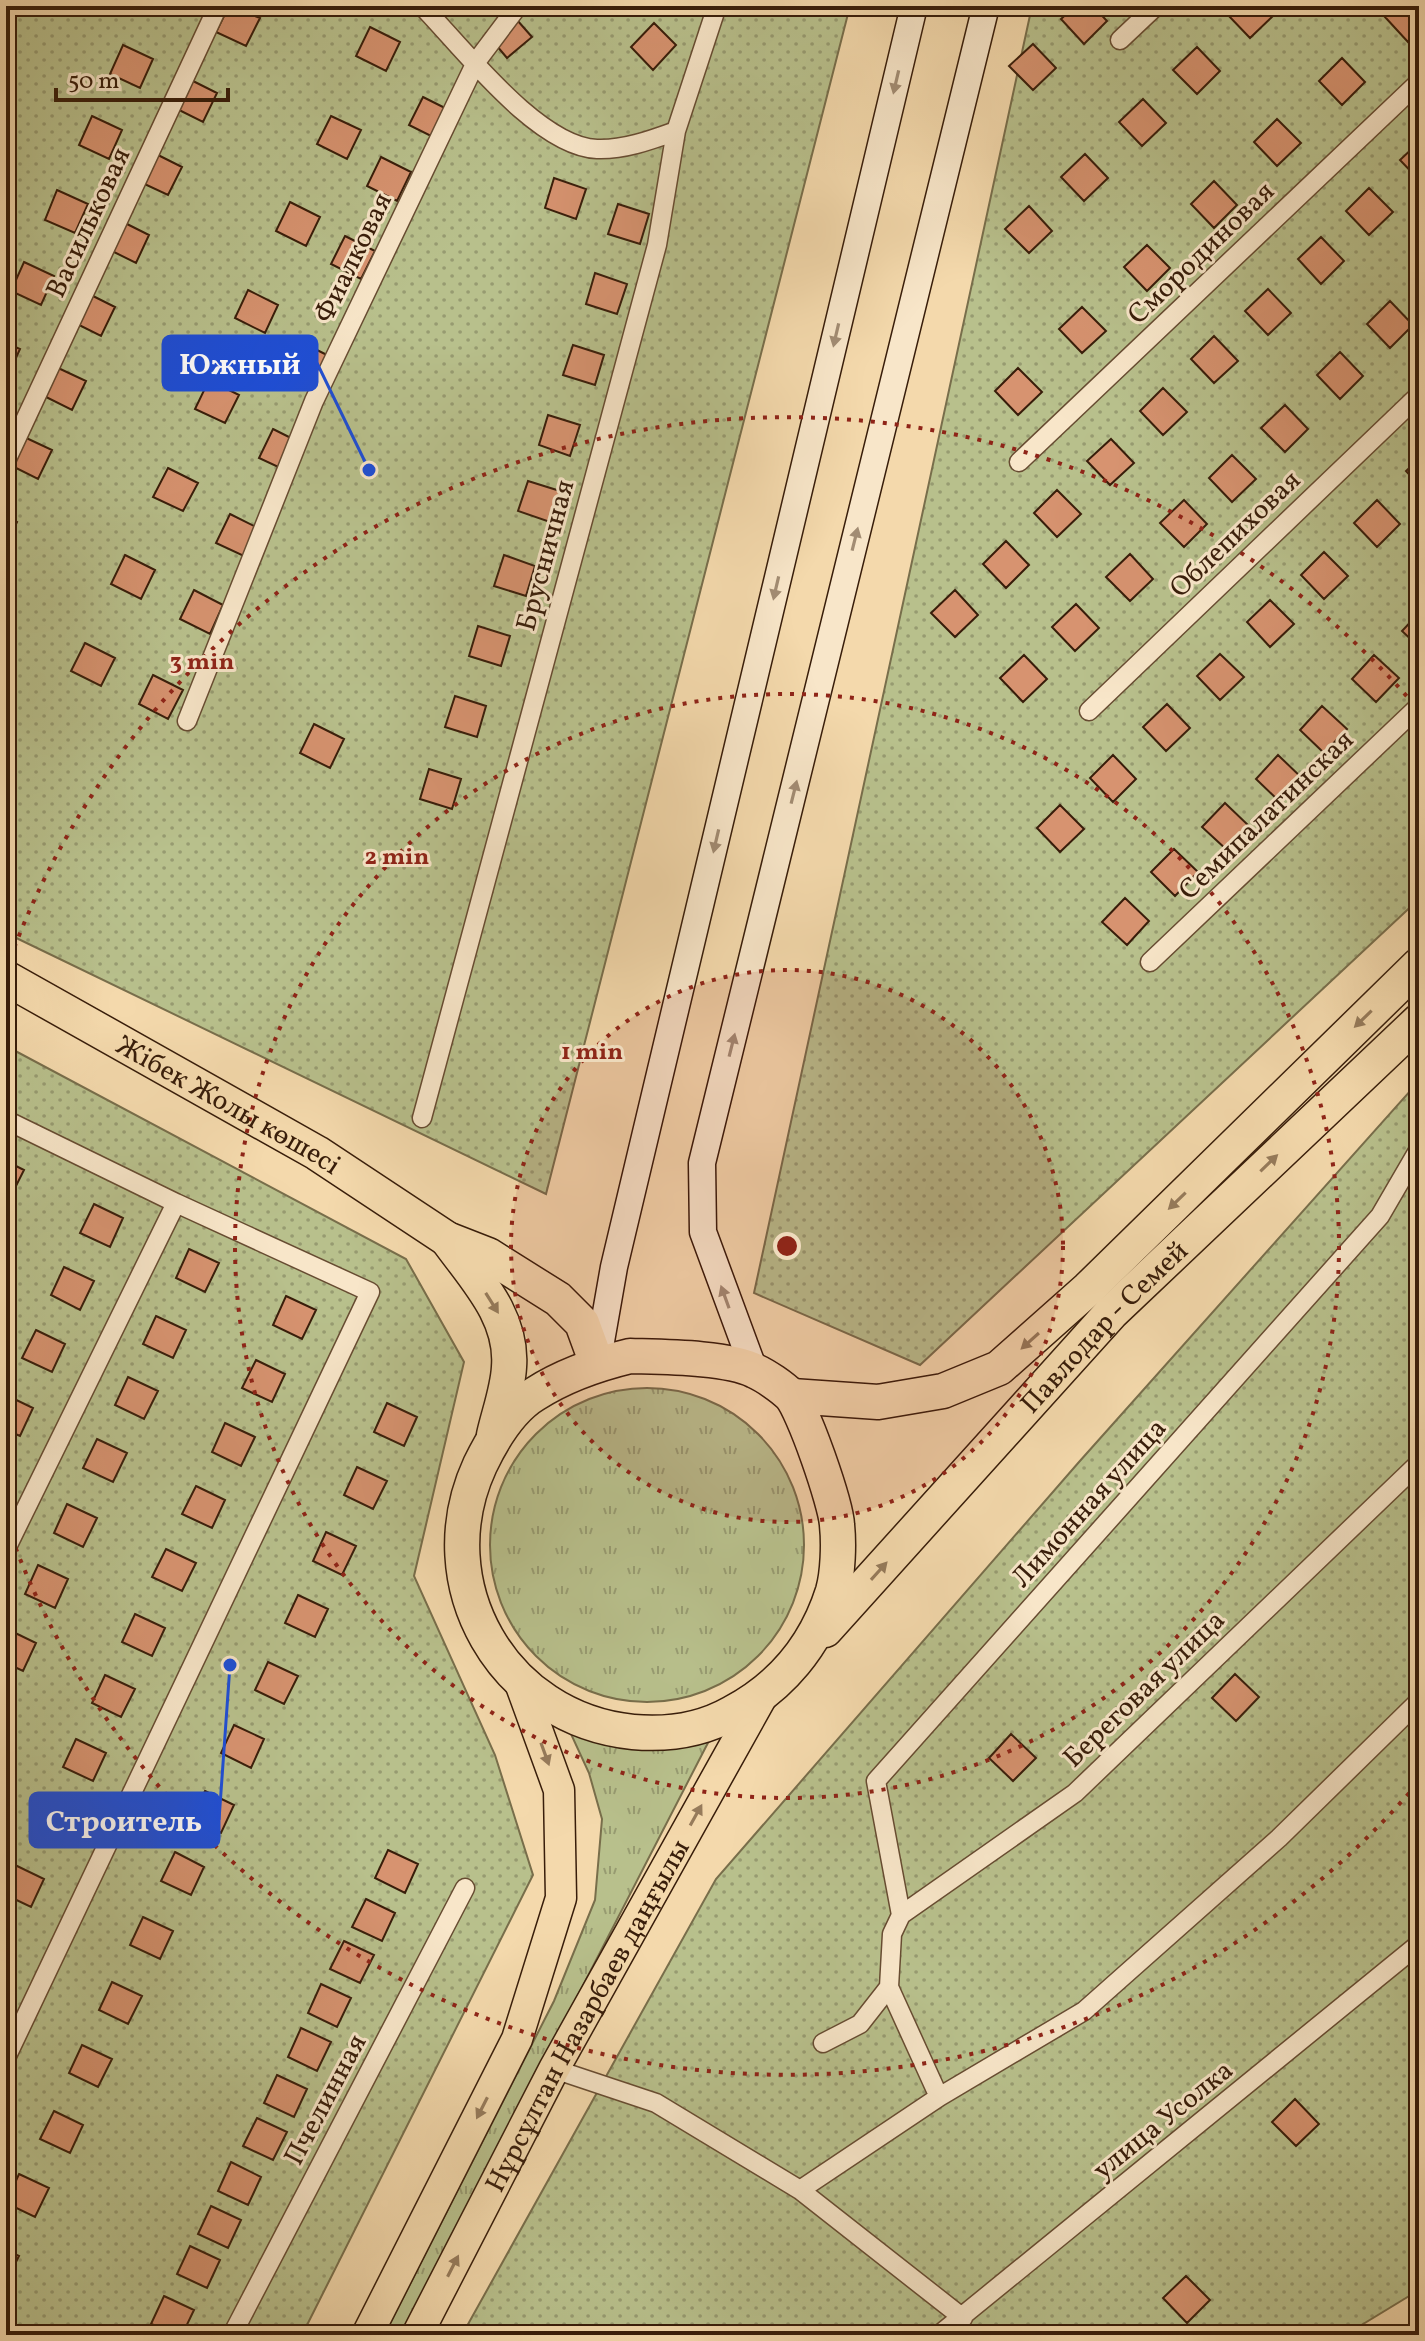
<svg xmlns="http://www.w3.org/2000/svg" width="1425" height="2341" font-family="Vollkorn,serif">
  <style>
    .grass { fill: url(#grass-tufts); stroke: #786e4b; stroke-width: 2 }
    .park { fill: url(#park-dots); stroke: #786e4b; stroke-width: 2 }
    .building { fill: #d79370; stroke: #381d0a; stroke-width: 2 }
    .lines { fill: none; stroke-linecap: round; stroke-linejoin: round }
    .street-casing { stroke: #674c32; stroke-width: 21 }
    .secondary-casing { stroke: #381d0a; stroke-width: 29 }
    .primary-casing { stroke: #381d0a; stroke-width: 33 }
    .highway-casing { stroke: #381d0a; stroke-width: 37 }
    .street { stroke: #f8e6c9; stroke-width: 18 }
    .secondary { stroke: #f8e6c9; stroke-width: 26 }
    .primary { stroke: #f4d9ac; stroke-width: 30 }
    .highway { stroke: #f4d9ac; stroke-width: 34 }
    .oneway { fill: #a28c73 }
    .oneway2 { fill: #967b5b }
    .ring { fill: none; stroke: #8f2418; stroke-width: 4; stroke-dasharray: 4 8 }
    .labels { text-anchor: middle; stroke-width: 6; stroke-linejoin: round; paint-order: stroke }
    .street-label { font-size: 28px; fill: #381d0a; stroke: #f8e6c9 }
    .centre { fill: #8f2418; stroke: #f8e6c9; stroke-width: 4 }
    .ring-label { font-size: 24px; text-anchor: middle; font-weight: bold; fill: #8f2418; stroke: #f8e6c9; stroke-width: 6; stroke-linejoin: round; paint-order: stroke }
    .leader { fill: none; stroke: #1d4ed8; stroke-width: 3 }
    .callout-dot { fill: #1d4ed8; stroke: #f8e6c9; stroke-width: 3 }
    .callout { fill: #1d4ed8; stroke: #1d4ed8; stroke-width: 3 }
    .callout-label { font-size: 30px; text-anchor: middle; font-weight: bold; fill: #fff }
  </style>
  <defs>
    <pattern id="grass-tufts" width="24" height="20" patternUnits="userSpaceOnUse" patternTransform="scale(2)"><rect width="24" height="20" fill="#b8c08c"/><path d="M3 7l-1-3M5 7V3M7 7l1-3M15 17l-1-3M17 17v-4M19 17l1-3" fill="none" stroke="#979b71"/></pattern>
    <pattern id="park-dots" width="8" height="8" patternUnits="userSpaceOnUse" patternTransform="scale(2)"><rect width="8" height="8" fill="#b8c08c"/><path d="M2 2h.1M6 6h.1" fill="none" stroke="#979b71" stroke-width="1.8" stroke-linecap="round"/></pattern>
  </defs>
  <rect width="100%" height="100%" fill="#f4d9ac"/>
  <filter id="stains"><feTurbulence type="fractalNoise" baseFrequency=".0025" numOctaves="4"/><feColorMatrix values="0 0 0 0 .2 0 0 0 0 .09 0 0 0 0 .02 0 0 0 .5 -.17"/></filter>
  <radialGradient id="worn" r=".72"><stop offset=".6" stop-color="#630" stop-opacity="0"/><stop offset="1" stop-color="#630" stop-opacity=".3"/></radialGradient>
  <path class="grass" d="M490 1545a157 157 0 1 1 314 0a157 157 0 1 1-314 0Z
    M565,1721L712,1735L403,2335H384L554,2001L595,1900L602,1819L589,1773Z"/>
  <path class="park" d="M6,6H850L546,1194L6,933Z
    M1032,6H1419V899L920,1365L754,1293Z
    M6,1046L406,1259L464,1362L414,1576L495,1755L533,1875L302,2335H6Z
    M1419,1081V2290L1345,2335H462L716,1879L1079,1462Z"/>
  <path class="building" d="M229,6L260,18L246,46L216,32Z
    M1075,6H1093L1107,21L1084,44L1061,19Z
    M1235,6H1265L1274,15L1250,38L1227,14Z
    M1397,6H1419V31L1408,42L1385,17Z
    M510,12L532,37L507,58L486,33Z
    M654,23L676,45L653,70L631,47Z
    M370,27L400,42L386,71L356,56Z
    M1033,44L1056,68L1033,90L1009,66Z
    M123,45L153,59L140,88L110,74Z
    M1197,47L1220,71L1197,94L1173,70Z
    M1342,58L1365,82L1342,105L1319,81Z
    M187,78L217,93L203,122L173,107Z
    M423,97L453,112L439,140L409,125Z
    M1143,99L1166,123L1142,146L1119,122Z
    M92,116L122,130L109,159L79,145Z
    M331,116L361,130L347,159L317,144Z
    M1277,119L1301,143L1277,166L1254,142Z
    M1419,142V180L1400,160Z
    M152,152L182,167L168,195L138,181Z
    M1085,154L1108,178L1084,201L1061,177Z
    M381,157L411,172L397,201L367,186Z
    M554,178L586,189L576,219L545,208Z
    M1214,181L1237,205L1214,228L1191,204Z
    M1369,188L1393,212L1369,235L1346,211Z
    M57,190L88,204L75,233L45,220Z
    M290,202L320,217L306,246L276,231Z
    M618,204L649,214L640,244L608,234Z
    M1029,206L1052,231L1029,253L1005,229Z
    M119,220L149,235L136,263L106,248Z
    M345,236L375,251L361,279L331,264Z
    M1321,237L1344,261L1321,284L1298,259Z
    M1147,245L1170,268L1147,291L1124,267Z
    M24,262L54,276L41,305L11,291Z
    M595,273L627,284L617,314L586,304Z
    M1268,289L1291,313L1268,335L1245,311Z
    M248,290L278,305L265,333L235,318Z
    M87,293L115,307L101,336L73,322Z
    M1390,301L1413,325L1390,348L1367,324Z
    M1082,307L1106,331L1082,353L1059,329Z
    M1214,336L1238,361L1214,383L1191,359Z
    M6,343L20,349L7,378H6Z
    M573,345L604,355L595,385L563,375Z
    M309,346L339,361L325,390L295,375Z
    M1340,352L1363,376L1340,399L1317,375Z
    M56,367L86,381L72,410L42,395Z
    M1018,368L1042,392L1018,415L995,391Z
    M209,380L239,395L225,423L195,409Z
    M1163,388L1187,412L1163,435L1140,411Z
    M1285,405L1308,429L1285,452L1261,428Z
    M548,415L580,425L570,456L539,445Z
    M273,429L303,444L289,472L259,458Z
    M22,436L52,450L38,479L8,464Z
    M1111,439L1134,463L1110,485L1087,461Z
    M1232,455L1256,479L1232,502L1209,478Z
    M1419,459V485L1406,471Z
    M168,468L198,483L183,511L153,497Z
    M528,481L560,491L550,522L518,511Z
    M1057,490L1081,514L1057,537L1034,513Z
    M1184,500L1207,524L1184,547L1160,523Z
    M1377,500L1400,524L1377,547L1354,523Z
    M230,514L260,529L246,557L216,543Z
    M6,517L17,522L6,545Z
    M1006,541L1029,565L1006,588L983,564Z
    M1324,552L1348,576L1324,599L1301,575Z
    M1130,554L1153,579L1130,601L1106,577Z
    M125,555L155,570L141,599L111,584Z
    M504,555L535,566L526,596L494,586Z
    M194,590L223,605L210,634L180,619Z
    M955,590L978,615L955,637L931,613Z
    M1270,600L1294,624L1270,647L1247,622Z
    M1076,604L1099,628L1075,651L1052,627Z
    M1419,613V647L1402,631Z
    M478,626L510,636L501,666L469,656Z
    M85,643L115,658L101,686L71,671Z
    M1220,654L1244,677L1220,700L1197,676Z
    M1024,655L1047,679L1023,702L1000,678Z
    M1374,655L1399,678L1376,702L1352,679Z
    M153,675L183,690L168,719L139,704Z
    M455,696L486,706L477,737L445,727Z
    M1167,704L1190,728L1166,751L1143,727Z
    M1322,706L1347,729L1324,753L1300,730Z
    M314,724L344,739L330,768L300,753Z
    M1113,755L1136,779L1113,802L1090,778Z
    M1278,755L1303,779L1280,802L1256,779Z
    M429,769L461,779L452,809L420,799Z
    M1225,803L1249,826L1227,850L1202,827Z
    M1060,805L1084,829L1060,852L1037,828Z
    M1174,849L1198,872L1175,896L1151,872Z
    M1125,898L1149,921L1127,945L1102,922Z
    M6,1161L24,1170L10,1198L6,1196Z
    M94,1204L123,1218L110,1247L80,1233Z
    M189,1249L219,1263L205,1292L176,1278Z
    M64,1267L94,1281L80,1310L51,1295Z
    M286,1296L316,1310L302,1339L273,1325Z
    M156,1316L186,1330L173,1358L143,1344Z
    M36,1330L65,1344L52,1372L22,1358Z
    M256,1360L285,1374L272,1402L242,1388Z
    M128,1377L158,1391L144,1419L115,1405Z
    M6,1395L33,1408L20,1436L6,1430Z
    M387,1403L417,1417L404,1446L374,1432Z
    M225,1423L255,1437L241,1466L212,1452Z
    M97,1439L127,1453L113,1482L83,1468Z
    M357,1467L387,1481L373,1509L344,1495Z
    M196,1486L225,1500L212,1528L182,1514Z
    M67,1504L97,1518L83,1547L54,1533Z
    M326,1532L356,1546L342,1575L313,1561Z
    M166,1549L196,1563L182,1591L152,1577Z
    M38,1565L68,1579L55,1608L25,1594Z
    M298,1595L328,1609L315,1637L285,1623Z
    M135,1614L165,1628L152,1656L122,1642Z
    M7,1629L36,1643L23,1671L6,1663Z
    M268,1662L298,1676L284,1704L255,1690Z
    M1235,1674L1259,1697L1236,1721L1212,1698Z
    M105,1675L135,1689L121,1717L92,1703Z
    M234,1725L264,1739L251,1768L221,1753Z
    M1011,1734L1036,1758L1013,1781L989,1758Z
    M76,1739L106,1753L93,1781L63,1767Z
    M205,1791L234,1805L221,1833L191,1819Z
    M44,1802L73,1816L60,1845L30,1831Z
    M388,1850L418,1864L405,1893L375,1878Z
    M175,1852L204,1867L191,1895L161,1881Z
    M15,1865L44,1879L31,1907L6,1895V1883Z
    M366,1899L395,1913L382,1941L352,1927Z
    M143,1917L173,1931L160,1959L130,1945Z
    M344,1941L374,1955L360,1983L330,1969Z
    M112,1982L142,1996L128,2024L99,2010Z
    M321,1984L351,1998L337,2027L308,2013Z
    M301,2028L331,2042L317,2071L288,2057Z
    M82,2045L112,2059L98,2087L69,2073Z
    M277,2075L307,2089L294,2117L264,2103Z
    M1295,2099L1319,2124L1296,2146L1272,2122Z
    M54,2111L83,2125L70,2153L40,2139Z
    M257,2118L287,2132L273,2160L243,2146Z
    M231,2162L261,2177L248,2205L218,2191Z
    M19,2174L49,2188L35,2217L6,2203Z
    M211,2206L241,2220L228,2248L198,2234Z
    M190,2246L220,2260L207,2288L177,2274Z
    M6,2250L19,2256L6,2282Z
    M1186,2276L1210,2300L1187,2323L1163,2298Z
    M164,2296L194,2310L182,2335L151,2324Z"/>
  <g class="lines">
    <g class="street-casing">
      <path id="street" d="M422,6C462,47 538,147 597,149C624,150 651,140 676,131
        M1120,40L1156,6
        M6,461L218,6
        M1019,462L1419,82
        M1089,711L1419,395
        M187,721L314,401L476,62L518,6
        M1150,962L1419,706
        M422,1118L657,245L676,131L717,6
        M6,1120L176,1203L370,1292L6,2058
        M6,1549L176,1203
        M901,1915L876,1781L1380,1216L1419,1149
        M823,2043L860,2024L889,1987
        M554,2069L656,2103L800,2190
        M939,2097L1084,2011L1279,1838L1419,1701
        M963,2318L800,2190L939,2097L889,1987L892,1934L901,1915L1075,1793L1419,1463
        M232,2335L465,1888
        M939,2335L1419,1944"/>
    </g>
    <g class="secondary-casing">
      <path id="secondary" d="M597,1364L614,1267L914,6
        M754,1370L703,1232L702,1163L986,6"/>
    </g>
    <g class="primary-casing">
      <g id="primary">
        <path d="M367,2335L517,2039L561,1898L559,1790L519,1680"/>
        <path id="s1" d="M417,2335L554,2069L761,1698"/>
      </g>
    </g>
    <g class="highway-casing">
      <g id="highway">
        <path id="s2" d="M6,978L317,1153L447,1239L488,1255L558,1299L582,1323L597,1364"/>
        <path d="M447,1239C475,1278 513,1316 509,1367C508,1389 499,1413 494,1435"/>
        <path d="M630,1356C661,1357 728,1357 755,1371C766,1376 782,1387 790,1395C803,1408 836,1504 837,1525C839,1544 838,1573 833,1591C816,1645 781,1687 732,1713C702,1730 667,1735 633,1732C503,1719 425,1584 480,1465C492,1440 510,1409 535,1394C563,1376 597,1364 630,1356Z"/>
        <path d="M792,1396L878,1402L943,1391L999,1368L1088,1289L1419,965"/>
        <path id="s3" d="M825,1630L1111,1313L1419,1021"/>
      </g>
    </g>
    <use href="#street" class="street"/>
    <use href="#secondary" class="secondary"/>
    <use href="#primary" class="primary"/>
    <use href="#highway" class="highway"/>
  </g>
  <defs><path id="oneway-solid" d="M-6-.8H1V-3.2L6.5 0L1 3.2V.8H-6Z" transform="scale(2)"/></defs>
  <g class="oneway">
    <use href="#oneway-solid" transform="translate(896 82) rotate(103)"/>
    <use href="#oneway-solid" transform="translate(836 335) rotate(103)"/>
    <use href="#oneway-solid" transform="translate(855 539) rotate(-76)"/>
    <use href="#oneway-solid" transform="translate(776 588) rotate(103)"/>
    <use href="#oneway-solid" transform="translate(794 792) rotate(-76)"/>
    <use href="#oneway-solid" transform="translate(716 841) rotate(103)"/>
    <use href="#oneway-solid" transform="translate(732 1045) rotate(-76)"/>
    <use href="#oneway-solid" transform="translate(725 1297) rotate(-110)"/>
  </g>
  <g class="oneway2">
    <use href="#oneway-solid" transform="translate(1363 1019) rotate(136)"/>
    <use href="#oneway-solid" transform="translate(1269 1163) rotate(-44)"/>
    <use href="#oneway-solid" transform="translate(1177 1201) rotate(136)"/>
    <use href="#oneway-solid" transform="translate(492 1303) rotate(58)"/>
    <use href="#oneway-solid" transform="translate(1030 1341) rotate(138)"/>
    <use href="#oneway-solid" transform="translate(879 1571) rotate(-48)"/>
    <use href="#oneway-solid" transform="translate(545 1754) rotate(70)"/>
    <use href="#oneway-solid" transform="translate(696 1815) rotate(-61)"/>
    <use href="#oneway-solid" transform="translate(482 2108) rotate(117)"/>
    <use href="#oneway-solid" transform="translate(453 2266) rotate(-63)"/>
  </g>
  <circle cx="787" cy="1246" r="276" fill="#8f2418" fill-opacity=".12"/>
  <g class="ring">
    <circle cx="787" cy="1246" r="276"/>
    <circle cx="787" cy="1246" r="552"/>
    <path d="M1417 1784A828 828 0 0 1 6 1522M6 970A828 828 0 0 1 1417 708"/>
  </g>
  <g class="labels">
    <g class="street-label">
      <text transform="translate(87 222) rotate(-65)" y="10">Васильковая</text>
      <text transform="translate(1200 252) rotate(-44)" y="10">Смородиновая</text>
      <text transform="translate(352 257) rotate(-64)" y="10">Фиалковая</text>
      <text transform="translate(1234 533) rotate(-44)" y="10">Облепиховая</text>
      <text transform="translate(544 555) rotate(-75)" y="10">Брусничная</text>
      <text transform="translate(1265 814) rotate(-44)" y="10">Семипалатинская</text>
      <text dy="10" stroke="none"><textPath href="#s2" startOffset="256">Жібек Жолы көшесі</textPath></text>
      <text dy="10" stroke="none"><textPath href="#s3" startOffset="412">Павлодар - Семей</textPath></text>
      <text transform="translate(1088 1502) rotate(-48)" y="10">Лимонная улица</text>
      <text transform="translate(1143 1688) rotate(-44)" y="10">Береговая улица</text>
      <text dy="10" stroke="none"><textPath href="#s1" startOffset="362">Нұрсұлтан Назарбаев даңғылы</textPath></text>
      <text transform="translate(324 2099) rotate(-62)" y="10">Пчелинная</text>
      <text transform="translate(1162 2119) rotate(-39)" y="10">улица Усолка</text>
    </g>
  </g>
  <circle cx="787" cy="1246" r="12" class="centre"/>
  <g class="ring-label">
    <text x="202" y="669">3 min</text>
    <text x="397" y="864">2 min</text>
    <text x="592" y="1059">1 min</text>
  </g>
  <path class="leader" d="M369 470L317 363M230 1665L219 1820"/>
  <g class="callout-dot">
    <circle cx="369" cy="470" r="8"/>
    <circle cx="230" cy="1665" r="8"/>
  </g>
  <g class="callout">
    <rect x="163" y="336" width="154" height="54" rx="8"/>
    <rect x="30" y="1793" width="189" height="54" rx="8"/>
  </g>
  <g class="callout-label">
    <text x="240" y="374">Южный</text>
    <text x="124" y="1831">Строитель</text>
  </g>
  <rect width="1425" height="2341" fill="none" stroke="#f4d9ac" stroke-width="32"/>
  <rect x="8" y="8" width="1409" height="2325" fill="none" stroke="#381d0a" stroke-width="4"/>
  <rect x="16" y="16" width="1393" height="2309" fill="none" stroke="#381d0a" stroke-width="2"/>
  <path d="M56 88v12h172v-12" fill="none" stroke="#381d0a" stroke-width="4"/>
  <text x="68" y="88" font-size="24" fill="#381d0a" stroke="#f8e6c9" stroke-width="6" paint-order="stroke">50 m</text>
  <rect width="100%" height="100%" filter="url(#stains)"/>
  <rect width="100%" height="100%" fill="url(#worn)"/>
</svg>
